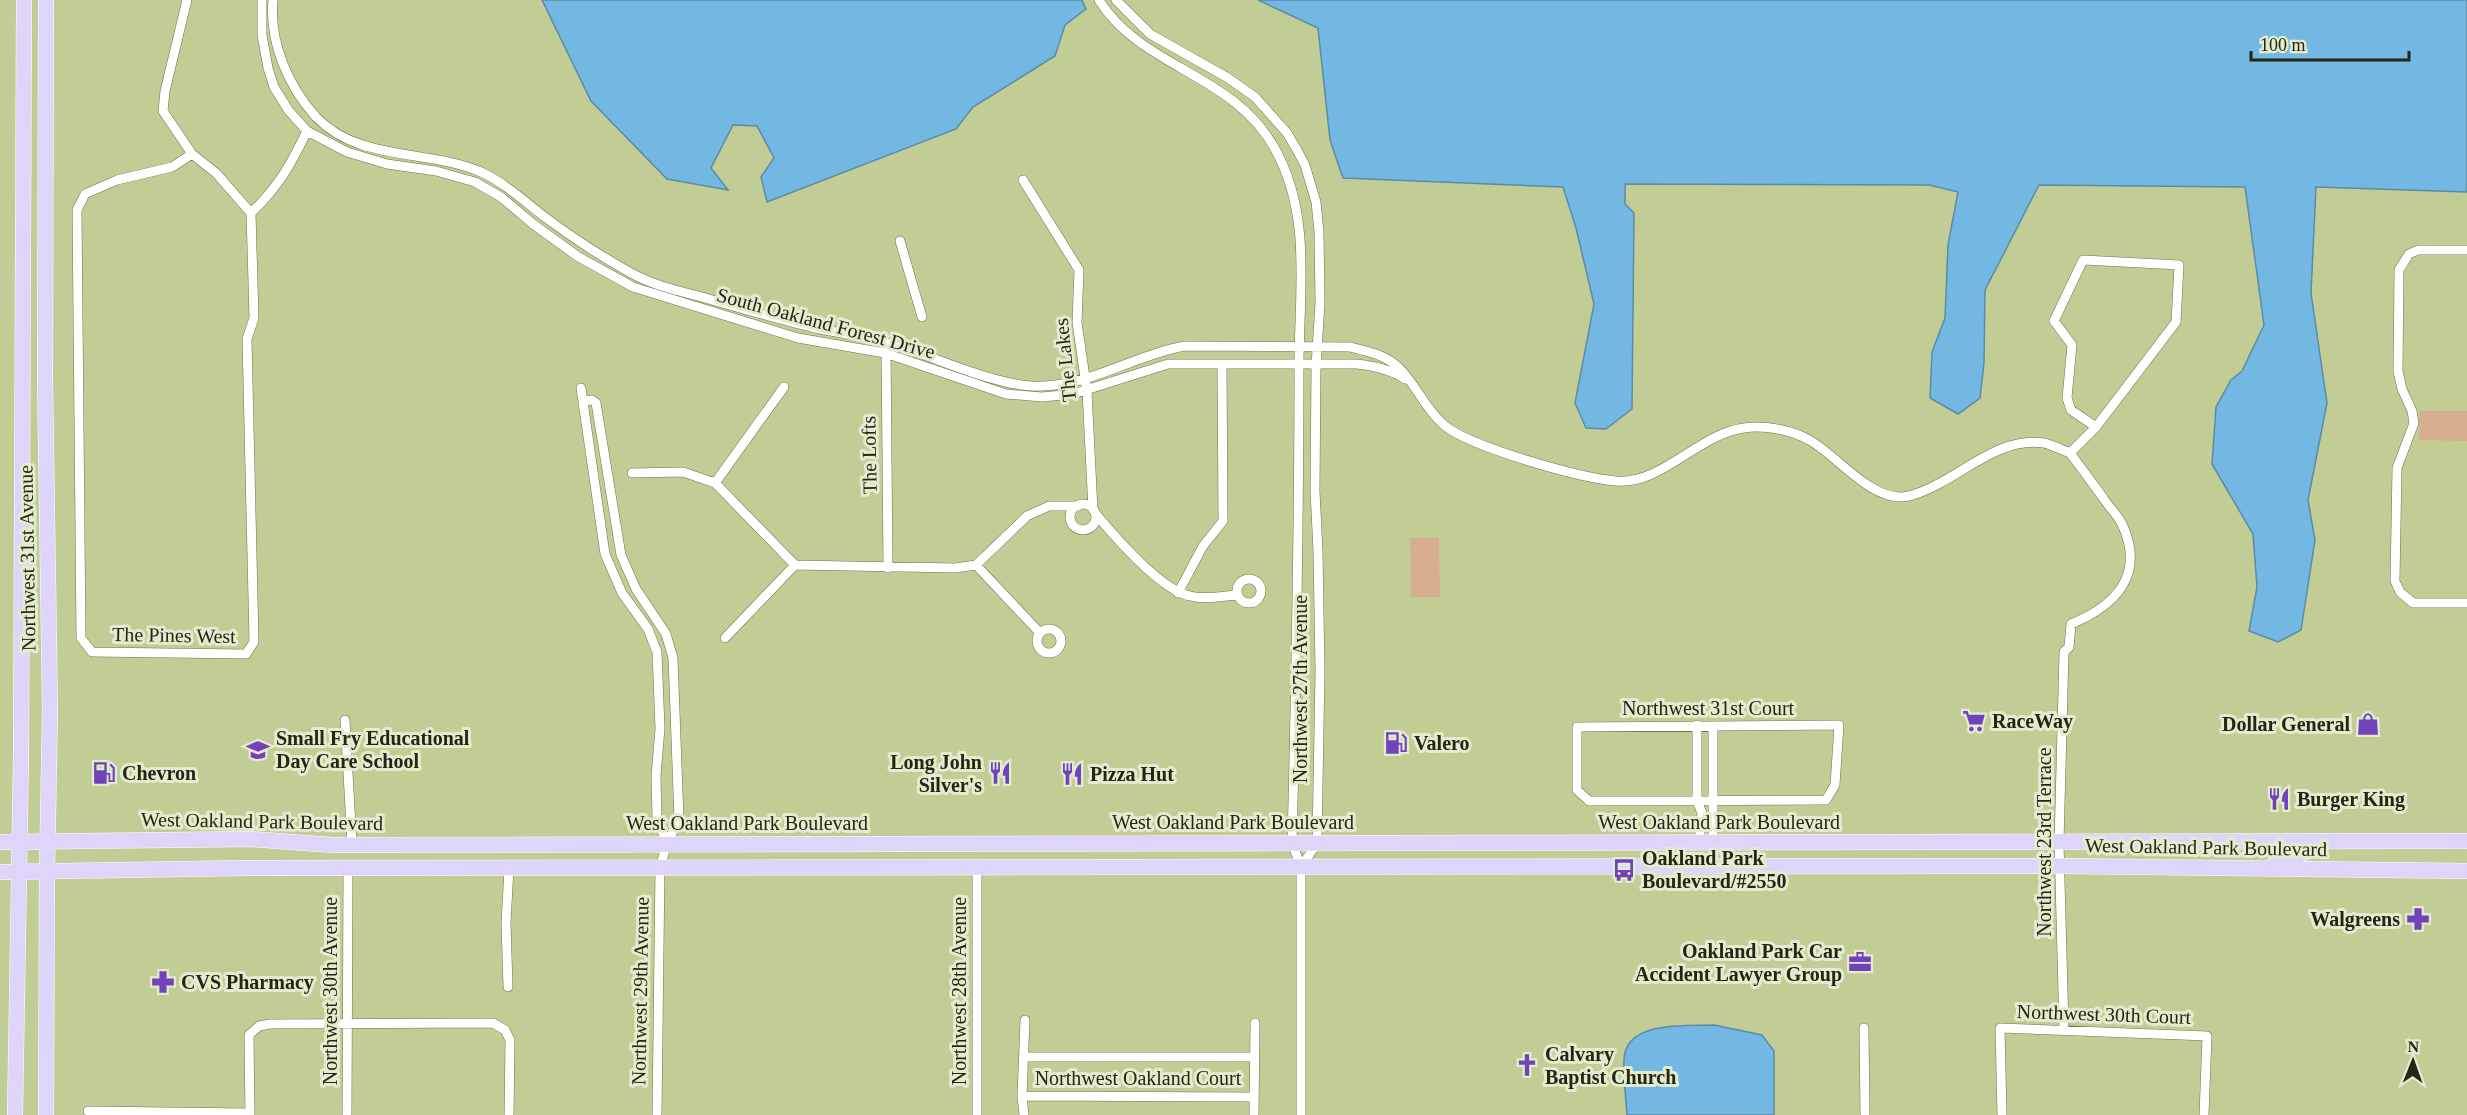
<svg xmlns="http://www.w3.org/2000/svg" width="2467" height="1115" font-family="'Times New Roman',serif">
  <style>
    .green { fill: #d7ae8f }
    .water { fill: #73b7e3; stroke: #5b8ca4; stroke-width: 1.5 }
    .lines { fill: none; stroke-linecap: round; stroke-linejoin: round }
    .street-casing { stroke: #6c7542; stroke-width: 10 }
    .primary-casing { stroke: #fff; stroke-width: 16 }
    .street { stroke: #fff; stroke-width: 9 }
    .primary { stroke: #dfd5fa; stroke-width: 15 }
    .labels { text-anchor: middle; stroke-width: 6; stroke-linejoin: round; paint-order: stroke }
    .street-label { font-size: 20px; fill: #232711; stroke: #e4ebcf }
    .poi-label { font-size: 20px; font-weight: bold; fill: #232711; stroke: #e4ebcf; text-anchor: start }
  </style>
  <rect width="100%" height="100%" fill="#c2cd96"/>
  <path class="green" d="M2419,411H2467V441L2419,440Z
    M1410,538H1439L1440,597H1411Z"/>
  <path class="water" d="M542,0H1082L1086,9L1065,25L1055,56L973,107L956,129L767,202L761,177L774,158L757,126L733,125L711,168L728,190L667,179L591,101Z
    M1258,0H2467V192L2316,187L2311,293L2327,403L2308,500L2315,540L2301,630L2278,642L2249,631L2257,587L2253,534L2212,464L2216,407L2231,380L2242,371L2264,325L2245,187L2039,185L1985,290L1984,363L1980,398L1958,414L1930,398L1932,352L1945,318L1948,245L1958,192L1929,185L1625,184V204L1634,213L1632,409L1606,429L1586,428L1575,403L1594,304L1576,228L1563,187L1343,178L1330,140L1318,28Z
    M1714,1025L1762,1035L1774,1051V1115H1627C1626,1097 1623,1077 1624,1059C1626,1020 1687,1026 1714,1025Z"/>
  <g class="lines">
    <g class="street-casing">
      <path id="street" d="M187,0L165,91L163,111L192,154L216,173L251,213C279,186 290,166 307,131
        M262,0V35L268,68L274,87L289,111L307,131L347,152L387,164L436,171L475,182L501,197L533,224L577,256L633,287L798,338L885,353L1006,394L1042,397L1073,394L1168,364H1357C1373,366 1391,369 1405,379
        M273,0C269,42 288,86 316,117C359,162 428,149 481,172C505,183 525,202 546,218C573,238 602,257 631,273C656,287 685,292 712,300C748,310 784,321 820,329C843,334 866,336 888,343C931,355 988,383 1031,386C1086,389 1133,355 1185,346L1350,347C1367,351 1386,355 1399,368C1416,384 1425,409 1444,425C1470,447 1580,478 1616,481C1662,485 1698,434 1744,428C1765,425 1793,430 1811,441C1838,457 1869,498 1902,497C1915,496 1929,489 1940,483C1972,466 2005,437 2044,443C2053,445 2062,450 2070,453
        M1099,0C1142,69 1234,73 1275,149C1312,215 1299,292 1299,365C1299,524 1296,683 1292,843L1301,867
        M1116,0L1150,34L1228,78L1255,97L1287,133L1297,150L1305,165L1316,202L1319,232L1320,303L1316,366L1315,491L1318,551L1320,671L1317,843L1301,867V1115
        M192,154L172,167L117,180L85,194L77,210L81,638L92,652L246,654L254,642L247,339L254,318L251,213
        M1023,180L1079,270L1077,323L1087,391L1093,510
        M900,241L922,317
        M2467,250H2418L2409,254L2399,270L2398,371L2402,389L2412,411L2414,423L2397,468L2395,581L2400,592L2413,603H2467
        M886,348L888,568
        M581,388L605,554L622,593L648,629L657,652L660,728L656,776L657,818L667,844
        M583,401L592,400L596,403L621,555L636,589L666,634L673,658L679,819L667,844L660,867L657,1115
        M2070,453L2096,427L2176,322L2179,265L2083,260L2054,321L2072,345L2067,398L2071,410L2096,427
        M632,473L683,472L715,483L795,565
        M715,483L784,387
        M1070 517a13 13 0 1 1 26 0a13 13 0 1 1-26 0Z
        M1095,513C1115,537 1161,590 1190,596C1205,600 1222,596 1237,595
        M976,565L1027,516L1049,506H1078
        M976,565L1040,633
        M1237 591a12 12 0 1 1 24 0a12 12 0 1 1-24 0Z
        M1178,593L1203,546L1223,521L1222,364
        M1037 641a12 12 0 1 1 24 0a12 12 0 1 1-24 0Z
        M725,638L795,565L955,568L976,565
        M345,720L352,844
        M1697,725V801L1702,813L1699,842
        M1839,725L1835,785L1826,800L1589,801L1577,790V727Z
        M1713,726V843
        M508,987L506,923L509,868
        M1864,1028L1865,1115
        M2064,1029L2059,843L2064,652L2069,647L2071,624C2115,606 2146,575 2122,524C2118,516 2111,509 2106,502C2094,485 2082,469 2070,453
        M1024,1057H1254
        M1022,1096L1254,1097
        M88,1111L250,1113
        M250,1115L249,1035L259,1026L270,1024L493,1023L505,1030L510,1040L509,1115
        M347,1115L348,868
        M977,1115V867
        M1024,1115L1022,1096L1025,1020
        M1254,1115L1255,1023
        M2002,1115L2000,1028L2207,1036L2204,1115"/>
    </g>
    <g class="primary-casing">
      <path id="primary" d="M0,842L250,839L332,845L2467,841
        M2274,864L2309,851L2320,841
        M0,872L246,868L2060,866L2467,871
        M15,1115L21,756L24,0
        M46,1115L47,871L50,710L45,380L46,0"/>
    </g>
    <use href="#street" class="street"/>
    <use href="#primary" class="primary"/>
  </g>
  <defs>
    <g id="supermarket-bare" transform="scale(1.8)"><path d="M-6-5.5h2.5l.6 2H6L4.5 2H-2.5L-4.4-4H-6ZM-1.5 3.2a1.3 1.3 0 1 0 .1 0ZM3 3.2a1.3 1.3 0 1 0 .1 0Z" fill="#7143bb" stroke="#e4ebcf" stroke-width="2.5" paint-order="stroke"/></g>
    <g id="shop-bare" transform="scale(1.8)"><path d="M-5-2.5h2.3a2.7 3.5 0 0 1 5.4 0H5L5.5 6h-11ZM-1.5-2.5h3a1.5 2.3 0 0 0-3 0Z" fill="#7143bb" stroke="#e4ebcf" stroke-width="2.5" paint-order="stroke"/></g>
    <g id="fuel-bare" transform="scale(1.8)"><path d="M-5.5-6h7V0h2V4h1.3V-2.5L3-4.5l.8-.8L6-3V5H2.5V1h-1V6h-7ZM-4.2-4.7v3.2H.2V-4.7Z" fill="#7143bb" stroke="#e4ebcf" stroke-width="2.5" paint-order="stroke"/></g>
    <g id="school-bare" transform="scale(1.8)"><path d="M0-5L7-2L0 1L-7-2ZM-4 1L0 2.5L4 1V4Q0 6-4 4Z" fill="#7143bb" stroke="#e4ebcf" stroke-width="2.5" paint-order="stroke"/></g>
    <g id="restaurant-bare" transform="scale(1.8)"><path d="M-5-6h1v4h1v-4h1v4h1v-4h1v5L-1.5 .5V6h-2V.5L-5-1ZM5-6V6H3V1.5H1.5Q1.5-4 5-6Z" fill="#7143bb" stroke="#e4ebcf" stroke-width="2.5" paint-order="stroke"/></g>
    <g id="bus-bare" transform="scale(1.8)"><path d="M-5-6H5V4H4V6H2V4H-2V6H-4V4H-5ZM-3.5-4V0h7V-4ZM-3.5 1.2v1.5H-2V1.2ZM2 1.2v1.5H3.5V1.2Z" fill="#7143bb" stroke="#e4ebcf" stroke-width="2.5" paint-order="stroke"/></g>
    <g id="pharmacy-bare" transform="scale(1.8)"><path d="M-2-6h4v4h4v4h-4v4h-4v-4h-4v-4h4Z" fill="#7143bb" stroke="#e4ebcf" stroke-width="2.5" paint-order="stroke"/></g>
    <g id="office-bare" transform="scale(1.8)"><path d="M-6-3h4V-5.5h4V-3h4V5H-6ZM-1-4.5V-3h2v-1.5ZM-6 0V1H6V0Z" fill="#7143bb" stroke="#e4ebcf" stroke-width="2.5" paint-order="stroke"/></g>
    <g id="church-bare" transform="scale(1.8)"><path d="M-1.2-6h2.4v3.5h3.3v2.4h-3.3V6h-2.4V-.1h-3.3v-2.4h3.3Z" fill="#7143bb" stroke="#e4ebcf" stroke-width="2.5" paint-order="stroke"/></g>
  </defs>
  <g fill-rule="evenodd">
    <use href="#supermarket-bare" x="1974" y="721"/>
    <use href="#shop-bare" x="2368" y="724"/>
    <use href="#fuel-bare" x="1396" y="743"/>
    <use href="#school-bare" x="258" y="750"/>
    <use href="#fuel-bare" x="104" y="773"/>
    <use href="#restaurant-bare" x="1000" y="773"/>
    <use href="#restaurant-bare" x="1072" y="774"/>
    <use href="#restaurant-bare" x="2279" y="799"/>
    <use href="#bus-bare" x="1624" y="870"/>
    <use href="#pharmacy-bare" x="2418" y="919"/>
    <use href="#office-bare" x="1860" y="962"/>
    <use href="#pharmacy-bare" x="163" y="982"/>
    <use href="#church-bare" x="1527" y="1065"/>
  </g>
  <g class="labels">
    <g class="street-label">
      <text transform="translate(826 323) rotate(15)" y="7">South Oakland Forest Drive</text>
      <text transform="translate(1065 360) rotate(-96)" y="7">The Lakes</text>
      <text transform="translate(869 455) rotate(-91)" y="7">The Lofts</text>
      <text transform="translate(27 558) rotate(-91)" y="7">Northwest 31st Avenue</text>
      <text transform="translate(174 635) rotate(1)" y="7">The Pines West</text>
      <text transform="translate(1300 689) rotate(-90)" y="7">Northwest 27th Avenue</text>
      <text x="1708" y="715">Northwest 31st Court</text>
      <text transform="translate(262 821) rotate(1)" y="7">West Oakland Park Boulevard</text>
      <text x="1233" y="829">West Oakland Park Boulevard</text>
      <text x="1719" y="829">West Oakland Park Boulevard</text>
      <text x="747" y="830">West Oakland Park Boulevard</text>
      <text transform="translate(2044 842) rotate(-90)" y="7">Northwest 23rd Terrace</text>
      <text transform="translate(2206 847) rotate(1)" y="7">West Oakland Park Boulevard</text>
      <text transform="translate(330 991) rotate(-90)" y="7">Northwest 30th Avenue</text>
      <text transform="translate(640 991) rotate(-89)" y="7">Northwest 29th Avenue</text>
      <text transform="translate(959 991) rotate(-90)" y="7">Northwest 28th Avenue</text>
      <text transform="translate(2104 1014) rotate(2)" y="7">Northwest 30th Court</text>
      <text x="1138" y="1085">Northwest Oakland Court</text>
    </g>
    <g class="poi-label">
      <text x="1992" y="728">RaceWay</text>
      <text x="2350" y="731" text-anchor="end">Dollar General</text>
      <text x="276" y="745">Small Fry Educational<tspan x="276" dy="23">Day Care School</tspan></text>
      <text x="1414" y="750">Valero</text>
      <text x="982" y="769" text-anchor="end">Long John<tspan x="982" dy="23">Silver's</tspan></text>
      <text x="122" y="780">Chevron</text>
      <text x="1090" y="781">Pizza Hut</text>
      <text x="2297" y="806">Burger King</text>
      <text x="1642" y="865">Oakland Park<tspan x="1642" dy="23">Boulevard/#2550</tspan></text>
      <text x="2400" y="926" text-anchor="end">Walgreens</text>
      <text x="1842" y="958" text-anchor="end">Oakland Park Car<tspan x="1842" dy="23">Accident Lawyer Group</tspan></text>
      <text x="181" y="989">CVS Pharmacy</text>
      <text x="1545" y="1061">Calvary<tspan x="1545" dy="23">Baptist Church</tspan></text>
    </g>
  </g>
  <g transform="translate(2413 1061) rotate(1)" stroke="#e4ebcf" stroke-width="4.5" paint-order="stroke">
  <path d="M0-4.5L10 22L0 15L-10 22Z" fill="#232711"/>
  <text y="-9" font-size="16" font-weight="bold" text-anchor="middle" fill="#232711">N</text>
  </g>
  <path d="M2251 51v9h158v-9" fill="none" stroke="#232711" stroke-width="3"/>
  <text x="2260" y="51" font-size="18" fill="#232711" stroke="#e4ebcf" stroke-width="4.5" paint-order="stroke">100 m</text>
</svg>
